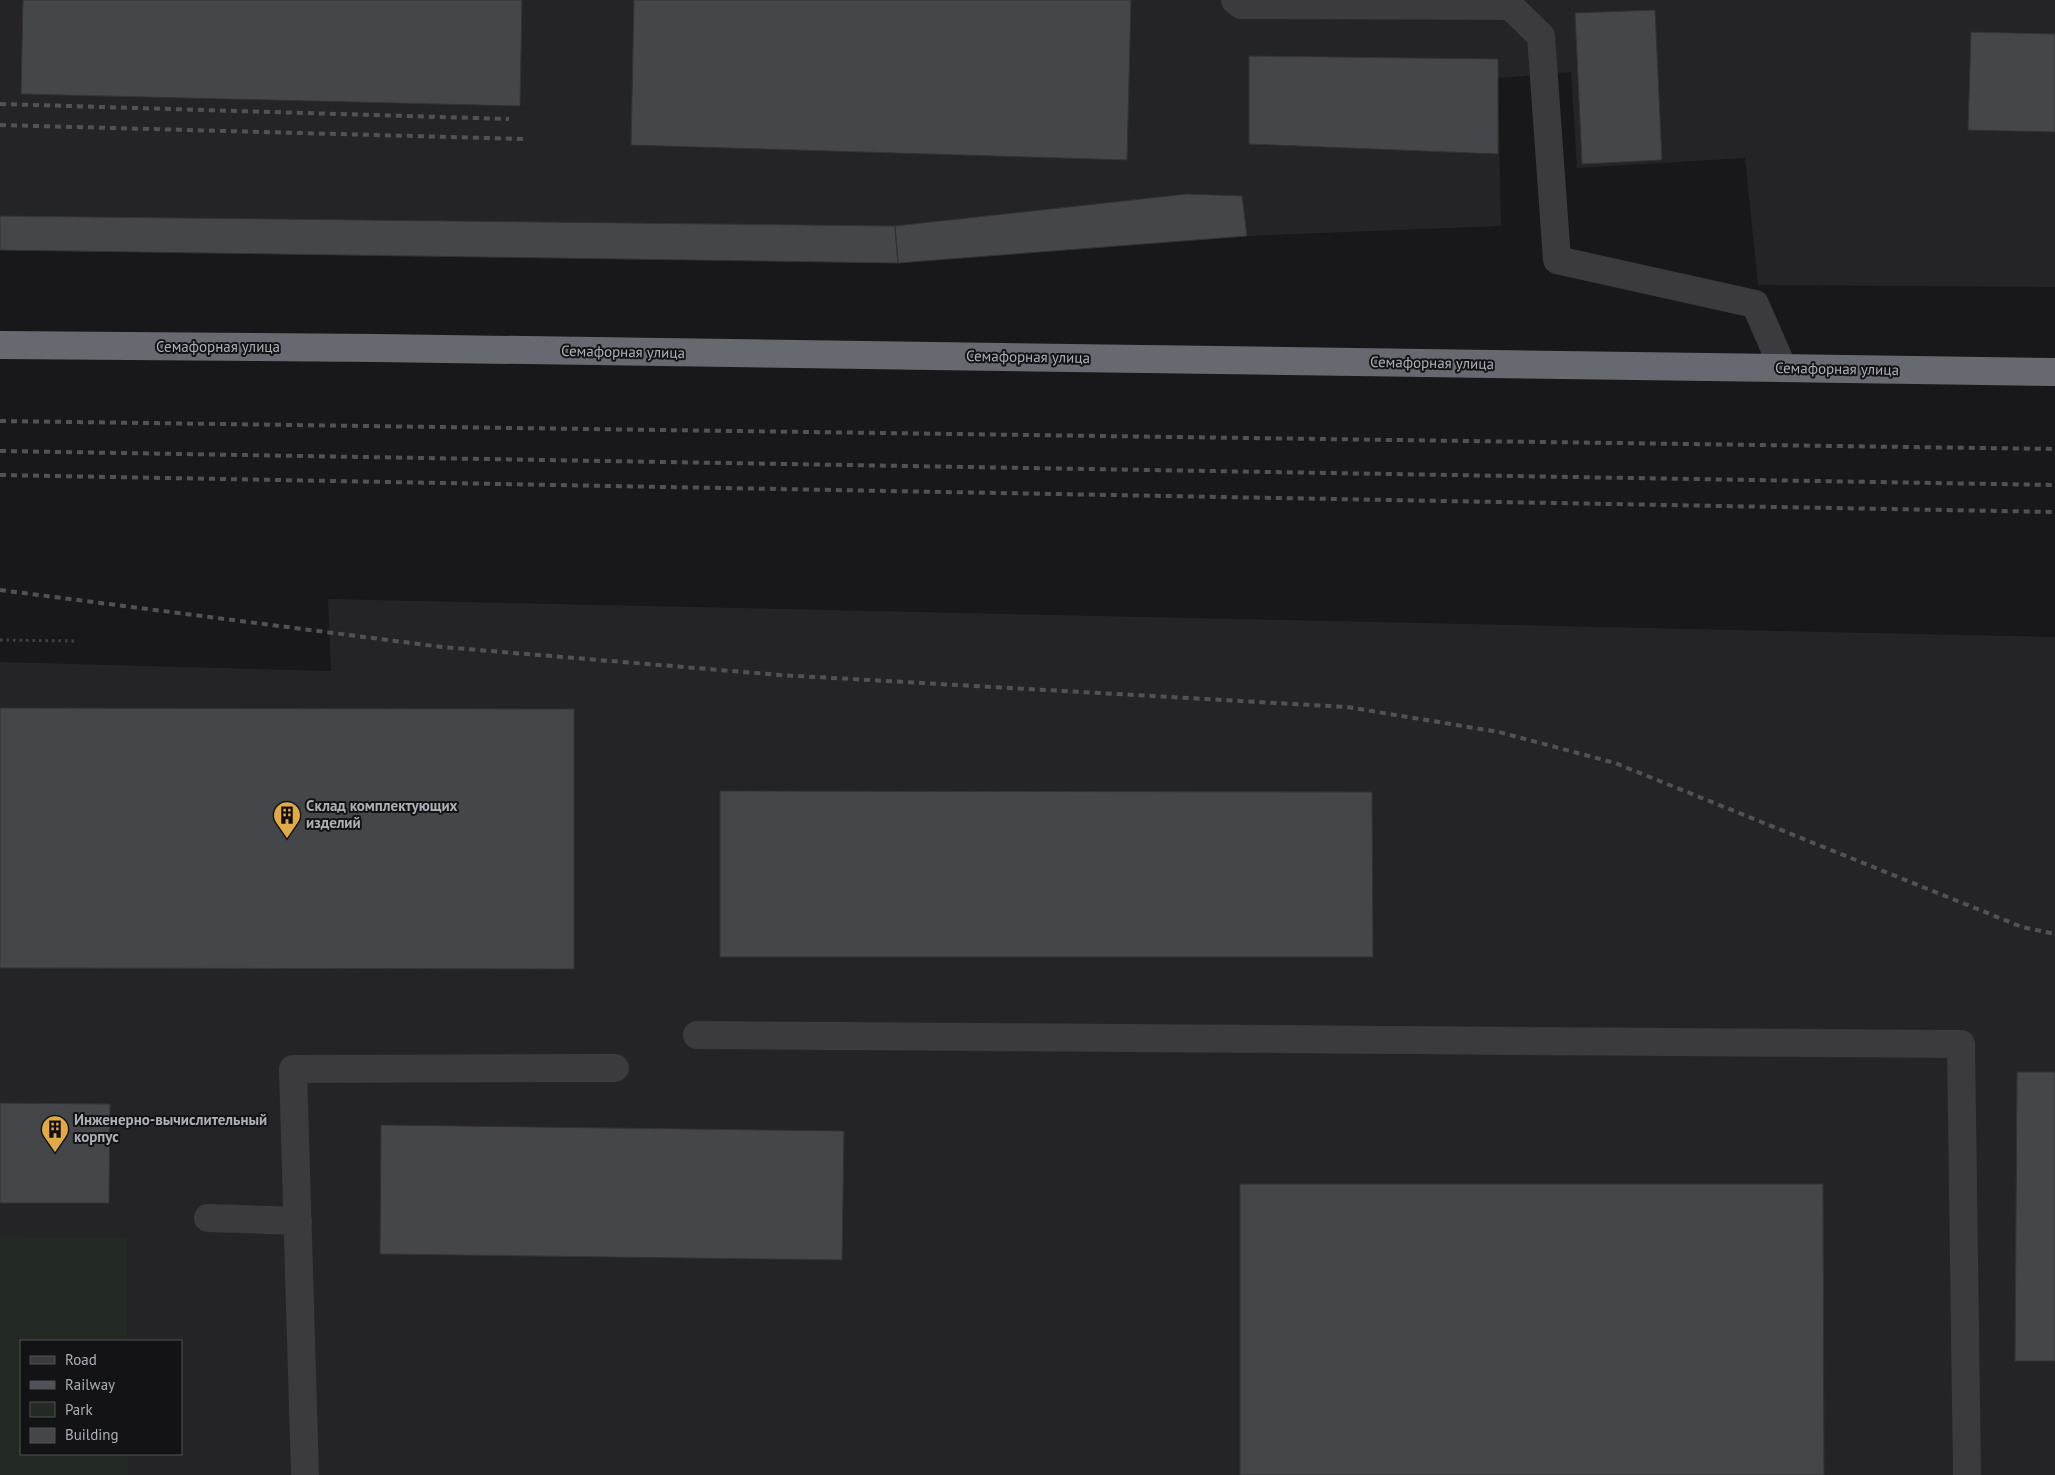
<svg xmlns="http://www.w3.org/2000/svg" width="2055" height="1475" font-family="'PT Sans',sans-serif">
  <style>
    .built { fill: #242427; fill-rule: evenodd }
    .green { fill: #232a23 }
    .building { fill: #45464a; stroke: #323236 }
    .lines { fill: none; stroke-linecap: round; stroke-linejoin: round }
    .path { stroke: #404145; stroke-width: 3; stroke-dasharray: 2.5 4; stroke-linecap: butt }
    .minor { stroke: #3a3a3f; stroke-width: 28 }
    .highway { stroke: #66696f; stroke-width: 28 }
    .rail { stroke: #515257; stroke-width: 4; stroke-dasharray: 6 5; stroke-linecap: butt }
    .labels { text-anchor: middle; stroke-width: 4; stroke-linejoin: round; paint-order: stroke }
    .street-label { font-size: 15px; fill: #acb0b8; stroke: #131315 }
    .poi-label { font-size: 15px; font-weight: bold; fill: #acb0b8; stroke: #131315; text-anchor: start }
  </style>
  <rect width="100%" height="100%" fill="#18181a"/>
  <path class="built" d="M0,0H2055V287L1758,285L1745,158L1577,168L1571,72L1498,78L1501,226L1247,236L898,263L0,250Z
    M328,599L2055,637V1475H0V662L331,671ZM21,1341H181V1454H21Z"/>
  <path class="green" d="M0,1237L127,1238V1341H21V1454H128V1475H0Z"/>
  <path class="building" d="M23,0H522L520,106L21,94Z
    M634,0H1131L1127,160L631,145Z
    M1655,10L1662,160L1582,164L1575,13Z
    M1971,32L2055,34V132L1968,130Z
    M1249,56L1498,59V154L1249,144Z
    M1187,194L1242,196L1247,236L898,263L895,226Z
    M0,216L895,226L898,263L0,250Z
    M0,708L574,709V969L0,968Z
    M720,791L1372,792L1373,957H720Z
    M2017,1072H2055V1361H2015Z
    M0,1103L110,1104L109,1203H0Z
    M381,1125L844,1131L842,1260L380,1254Z
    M1240,1184H1823L1824,1475H1240Z"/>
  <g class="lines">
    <path class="path" d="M0,640L75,641"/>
    <path class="minor" d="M1235,0L1241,5L1510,6L1541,36L1557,260L1755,304L1783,368
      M697,1035L1961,1044L1967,1475
      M208,1218L298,1221
      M305,1475L293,1069L615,1068"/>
    <path class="highway" d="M0,345L377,348L2055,372"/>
    <path class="rail" d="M0,104L509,119
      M0,125L524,139
      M0,421L2055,449
      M0,451L2055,485
      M0,475L2055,512
      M0,590L442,647L780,675L1347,707L1499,732L1615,763L2022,927L2055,934"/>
  </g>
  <defs>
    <g id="building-pin" transform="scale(1.4375)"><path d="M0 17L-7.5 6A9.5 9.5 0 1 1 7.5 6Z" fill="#e0aa4a" stroke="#131315"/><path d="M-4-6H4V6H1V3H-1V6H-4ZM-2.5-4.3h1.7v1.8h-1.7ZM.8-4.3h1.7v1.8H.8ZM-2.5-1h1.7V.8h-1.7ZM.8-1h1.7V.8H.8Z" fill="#111"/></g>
  </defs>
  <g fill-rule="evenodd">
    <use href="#building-pin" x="287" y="815"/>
    <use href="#building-pin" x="55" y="1129"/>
  </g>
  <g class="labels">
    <g class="street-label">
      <text x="218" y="352">Семафорная улица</text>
      <text transform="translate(623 352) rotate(1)" y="5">Семафорная улица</text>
      <text transform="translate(1028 357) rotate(1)" y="5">Семафорная улица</text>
      <text transform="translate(1432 363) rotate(1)" y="5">Семафорная улица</text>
      <text transform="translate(1837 369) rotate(1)" y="5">Семафорная улица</text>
    </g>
    <g class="poi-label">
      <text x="306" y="811">Склад комплектующих<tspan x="306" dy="17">изделий</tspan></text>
      <text x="74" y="1125">Инженерно-вычислительный<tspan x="74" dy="17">корпус</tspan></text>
    </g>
  </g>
  <rect x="20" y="1340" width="162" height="115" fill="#131315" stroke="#505256"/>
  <rect x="30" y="1356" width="25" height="8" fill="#3a3a3f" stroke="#505256"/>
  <text x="65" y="1365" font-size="15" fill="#acb0b8">Road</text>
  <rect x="30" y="1381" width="25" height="8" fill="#515257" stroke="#505256"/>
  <text x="65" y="1390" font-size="15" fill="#acb0b8">Railway</text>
  <rect x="30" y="1402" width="25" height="15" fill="#232a23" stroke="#505256"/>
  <text x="65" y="1415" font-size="15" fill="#acb0b8">Park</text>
  <rect x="30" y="1428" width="25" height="15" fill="#45464a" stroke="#505256"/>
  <text x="65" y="1440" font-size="15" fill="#acb0b8">Building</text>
</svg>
